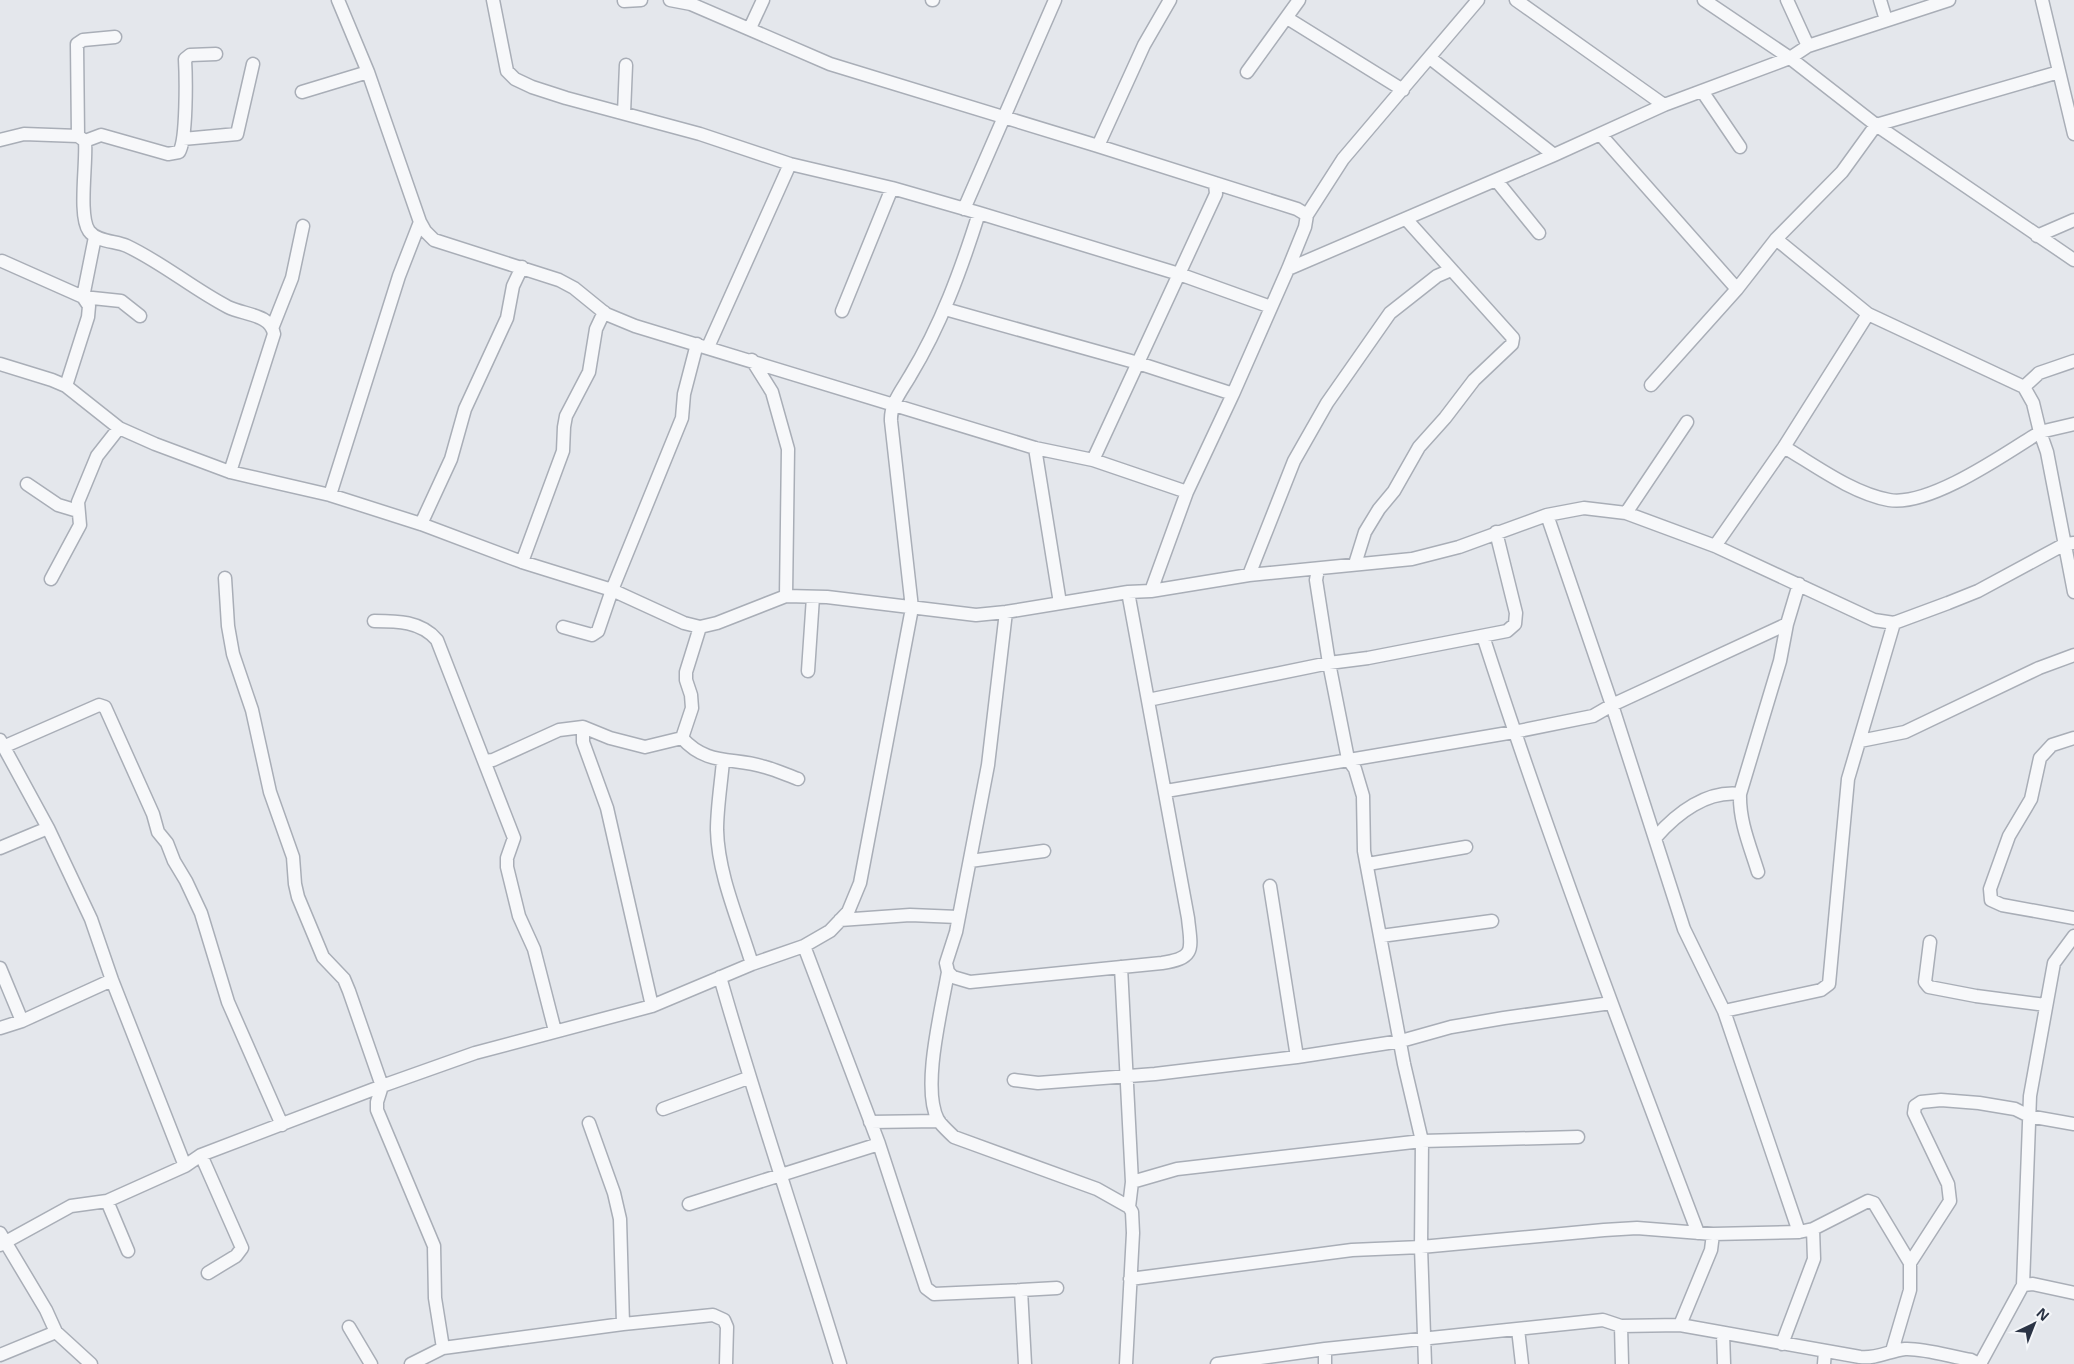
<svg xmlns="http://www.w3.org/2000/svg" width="2074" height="1364" font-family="'Noto Sans',sans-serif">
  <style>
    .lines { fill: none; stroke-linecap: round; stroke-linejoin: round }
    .minor-casing { stroke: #a9aeb7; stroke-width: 15 }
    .minor { stroke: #f7f8fa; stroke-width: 12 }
  </style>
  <rect width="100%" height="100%" fill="#e4e7ec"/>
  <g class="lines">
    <g class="minor-casing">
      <path id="minor" d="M338,0L368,72L420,222L425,231L434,240L559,280L574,288L606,314L635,326L1035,448L1093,460L1187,492
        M493,0L507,71L515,79L532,87L566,98L700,134L790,164L892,188L979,213L1179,274L1271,307
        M670,0L691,4L830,64L1098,146
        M932,0H933
        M1516,0L1664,105
        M1704,0L1790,58L1876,125L2074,260
        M1787,0L1808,46
        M1880,0L1886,20
        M2042,0L2074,134
        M624,1L641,0
        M1287,18L1403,90
        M750,28L763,0
        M1430,58L1554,155
        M1247,72L1299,0
        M1702,91L1740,147
        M302,92L368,72
        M624,113L626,65
        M1600,134L1737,289
        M78,136L77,44L83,40L115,37
        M183,139L237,134L253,64
        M0,140L24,134L78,136L85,141C87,162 78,216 89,231C97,242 116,241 127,246C163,263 193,289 228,307C244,315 271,314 274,334L230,472
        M85,141L101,135L168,154L179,152C187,140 186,76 185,59L190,55L216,54
        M1496,180L1539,233
        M964,209L1055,0
        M1307,215L1343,159L1478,0
        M2037,236L2074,220
        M1776,239L1868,314L2024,387
        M2,261L83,297L121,301L140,316
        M1288,269L1554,155L1664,105L1790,58L1808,46L1949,0
        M945,309L1138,363L1233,394
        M842,311L892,188
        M273,326L292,278L303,226
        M708,347L790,164
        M752,360L772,392L788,449L786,596
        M2074,361L2039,373L2024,387L2033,403L2040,432L2074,424
        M0,364L52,380L66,386L119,428L155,444L230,472L330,495L421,524L522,562L612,590L684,623L700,627L717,623L786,596L827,597L976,615L1006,612L1128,592L1151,591L1249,575L1412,559L1459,547L1547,515L1584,508L1626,513L1715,546L1874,620L1894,623L1948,603L1978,591L2065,544L2074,543
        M1651,385L1737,289L1776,239L1842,172L1876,125L2059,72
        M66,386L88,317L89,306L83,297L95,237
        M1784,447C1816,466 1852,493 1889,500C1930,507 2006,453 2040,432L2047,452L2074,592
        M1035,448L1060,603
        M1093,460L1216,194L1215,183
        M27,484L58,505L78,511
        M330,495L399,276L420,222
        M1626,513L1687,422
        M1547,515L1612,705L1684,929L1724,1011L1799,1232
        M421,524L451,459L465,409L507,318L513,286L522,267
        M1715,546L1784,447L1868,314
        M522,562L563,451L564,427L566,416L589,372L596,329L604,312L606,314
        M1355,564L1365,532L1379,509L1394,491L1419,447L1445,418L1474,380L1512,344L1513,338L1406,219
        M1318,569L1316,580L1329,663L1348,759L1355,769L1363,796L1364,851L1404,1064L1422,1141L1421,1247L1425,1364
        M1249,575L1294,461L1327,403L1390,313L1437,276L1451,270
        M225,578L228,626L233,654L252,710L270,792L293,857L295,884L298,897L323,957L344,979L349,991L382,1086L377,1102V1110L434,1246L435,1298L443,1348
        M51,579L80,525L78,502L97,456L119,428
        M1151,591L1187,492L1233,394L1288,269L1305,227L1307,215L1297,209L1098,146L1144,45L1170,0
        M1006,612L988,765L956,932L946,963L948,972C942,1008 921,1088 938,1120C942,1126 949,1132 954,1137L1097,1189L1129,1207L1132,1212L1133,1233L1126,1364
        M374,621C397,621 421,621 437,640L484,761
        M563,627L592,635L598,631L612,590L682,418L684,394L697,344
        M1483,636C1548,837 1623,1035 1698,1233
        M808,671L813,597
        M1148,700L1329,663L1368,658L1507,631L1515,624L1516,613L1496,532
        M583,727V742L607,808L652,1006
        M682,738C707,766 733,757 765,767C776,770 787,775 798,779
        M2074,738L2052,745L2040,758L2031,799L2009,836L1990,889L1991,900L2002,905L2074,918
        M0,740L48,828L91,919L112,980L185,1166
        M1860,741L1905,732L2039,668L2074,655
        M3,747L99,705L105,707L153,814L158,832L167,843L174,861L186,881L201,913L228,1002L282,1125
        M723,761C721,784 717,808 717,830C718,875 739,921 752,964
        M1166,791L1514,732L1593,716L1612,705L1787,624
        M1656,837C1677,813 1707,790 1740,794
        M0,848L48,828
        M970,861L1044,851
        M1368,864L1466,847
        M1758,872C1750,846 1739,821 1740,794L1780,661L1787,624L1799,584
        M1270,886L1297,1057
        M840,920L910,915L958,917
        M1381,936L1492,921
        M1930,942L1925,982L1929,987L1976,996L2046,1005
        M804,946L879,1144L926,1288L934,1294L1021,1290
        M1121,967L1132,1182L1129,1207
        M0,968L22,1021
        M948,972L953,977L970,982L1162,963C1197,958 1191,948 1188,918L1128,592
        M720,977C757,1107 801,1235 840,1364
        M1724,1011L1821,990L1829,984L1848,779L1894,623
        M0,1028L22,1021L112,980
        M555,1031L534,949L519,916L507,867V858L514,838L484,761L493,760L559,730L583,727L610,738L645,747L682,738L692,708L691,695L686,680V672L700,627
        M1014,1080L1038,1083L1155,1074L1297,1057L1401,1041L1451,1027L1504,1018L1611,1003
        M663,1109L748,1078
        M870,1122L939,1121
        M589,1123L614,1193L620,1219L623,1324
        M201,1155L242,1248L236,1256L208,1273
        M1132,1182L1177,1169L1422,1141L1578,1137
        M107,1201L128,1251
        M689,1204L879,1144
        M0,1233L46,1310L56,1332L91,1364
        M0,1245L71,1206L107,1201L185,1166L201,1155L382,1086L475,1053L652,1006L752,964L804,946L830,931L848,912L860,883L912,608L891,421C890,404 902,390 910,376C941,325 961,270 979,213
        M1910,1263L1950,1201L1948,1184L1914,1113L1915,1106L1921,1102L1941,1100L1979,1103L2015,1109L2029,1116L2074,1124
        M1130,1279L1352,1250L1421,1247L1604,1230L1637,1228L1713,1234L1799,1232L1813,1229L1868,1201L1874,1203L1910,1263V1290L1892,1351
        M2023,1285L2033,1284L2074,1293
        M1680,1325L1711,1250L1713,1234
        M1621,1326L1622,1364
        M349,1327L371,1364
        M1518,1329L1522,1364
        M1723,1333L1724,1364
        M1782,1344L1814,1259L1813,1229
        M0,1355L56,1332
        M411,1364L443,1348L623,1324L713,1315L724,1320L727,1327L726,1364
        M1025,1364L1021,1290L1057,1288
        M1217,1364L1325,1349L1603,1320L1621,1326L1680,1325L1860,1357C1876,1359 1889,1351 1905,1349C1924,1348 1952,1357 1971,1360L1979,1364
        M1325,1364V1349
        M1824,1364L1825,1351
        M1980,1364L2023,1285L2030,1096L2054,963L2074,936"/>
    </g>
    <use href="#minor" class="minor"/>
  </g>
  <g transform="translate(2034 1324) rotate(43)" stroke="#f4f6f9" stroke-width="4" paint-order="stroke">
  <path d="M0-4L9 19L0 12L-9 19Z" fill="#2b3445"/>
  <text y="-8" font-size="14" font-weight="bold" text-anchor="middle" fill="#2b3445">N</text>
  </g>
</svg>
